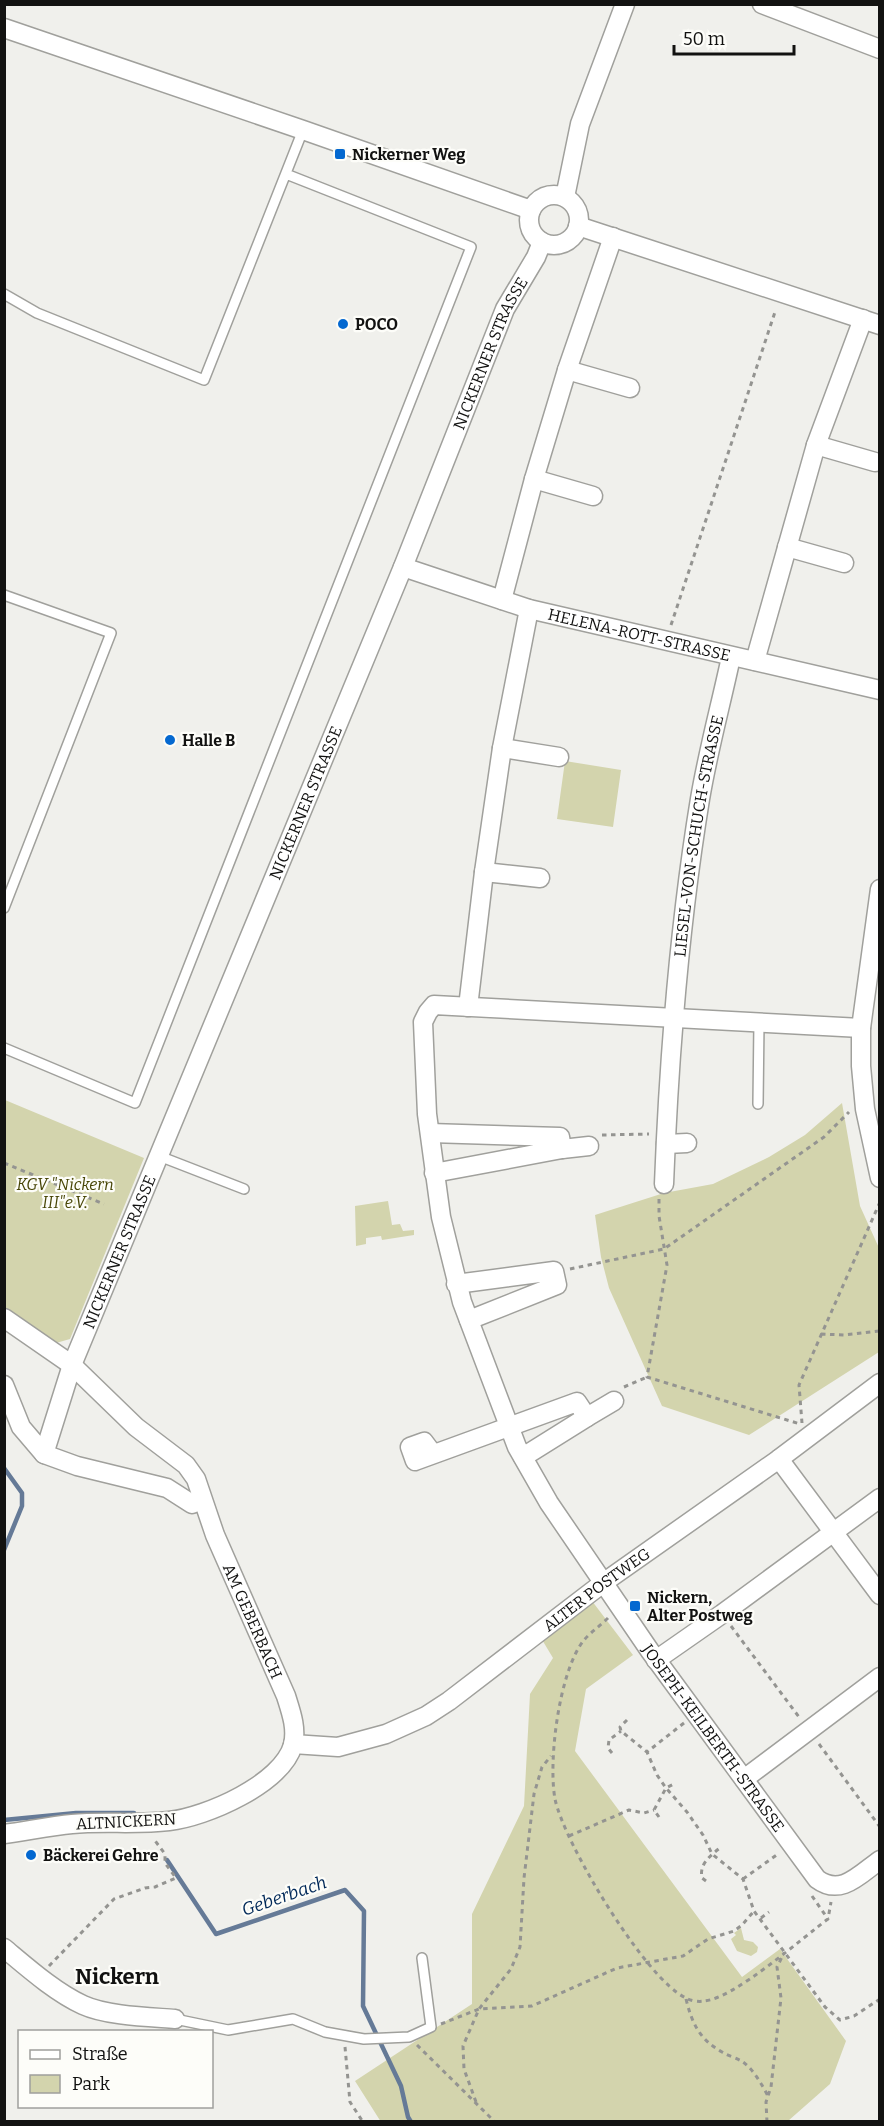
<svg xmlns="http://www.w3.org/2000/svg" width="884" height="2126" font-family="Bitter,serif">
  <style>
    .green { fill: #d3d4ad }
    .lines { fill: none; stroke-linecap: round; stroke-linejoin: round }
    .stream { stroke: #657a97; stroke-width: 4.5 }
    .lane-casing { stroke: #a0a09c; stroke-width: 12 }
    .street-casing { stroke: #a0a09c; stroke-width: 21 }
    .path { stroke: #949491; stroke-width: 3; stroke-dasharray: 4.5 4.5; stroke-linecap: butt }
    .lane { stroke: #fff; stroke-width: 9 }
    .street { stroke: #fff; stroke-width: 18 }
    .poi-dot { fill: #0468d0; stroke: #fdfdf9; stroke-width: 2 }
    .labels { text-anchor: middle; stroke-width: 4.5; stroke-linejoin: round; paint-order: stroke }
    .poi-label { font-size: 16px; font-weight: bold; fill: #121211; stroke: #fdfdf9; text-anchor: start }
    .street-label { font-size: 16px; fill: #121211; stroke: #fdfdf9 }
    .park-label { font-size: 16px; font-style: italic; fill: #474505; stroke: #fdfdf9 }
    .water-label { font-size: 18px; font-style: italic; fill: #002858; stroke: #fdfdf9 }
    .district-label { font-size: 22px; font-weight: bold; fill: #121211; stroke: #fdfdf9 }
  </style>
  <rect width="100%" height="100%" fill="#f0f0ec"/>
  <path class="green" d="M565,761L621,770L613,827L557,819Z
    M5,1100L144,1158L70,1339L56,1343L5,1307Z
    M842,1103L860,1206L879,1248V1352L749,1435L662,1406L609,1288L601,1257L595,1215L664,1193L713,1184L769,1157L805,1135Z
    M388,1201L392,1225L400,1224L403,1231L414,1230V1235L382,1240L381,1236L366,1238V1244L356,1246L355,1206Z
    M592,1601L633,1655L586,1689L575,1751L742,1977L780,1949L846,2041L830,2084L788,2121L381,2122L355,2081L472,2004V1914L524,1806L530,1694L553,1658L541,1638Z
    M741,1928L744,1940L753,1942L758,1947L757,1952L751,1956L737,1951L731,1939L736,1935L734,1933Z"/>
  <g class="lines">
    <path class="stream" d="M4,1468L22,1493V1506L4,1550
      M4,1820L76,1813H134
      M167,1860L216,1934L345,1890L364,1911L363,2006L401,2086L408,2117L411,2122"/>
    <g class="lane-casing">
      <path id="lane" d="M4,294L37,313L204,380L303,130
        M4,595L111,633L4,908
        M4,1048L135,1103L471,247L286,174
        M758,1104L759,1022
        M159,1156L244,1189
        M175,2019L228,2030L293,2019L325,2032L364,2039L409,2037L431,2027L422,1958"/>
    </g>
    <g class="street-casing">
      <g id="street">
        <path d="M762,4L880,49"/>
        <path d="M4,28L303,130L531,210"/>
        <circle cx="554" cy="220" r="25"/>
        <path d="M565,197L580,124L625,4"/>
        <path d="M578,226L880,325"/>
        <path d="M567,370L630,388"/>
        <path d="M816,445L875,462"/>
        <path d="M534,479L593,496"/>
        <path d="M787,547L844,563"/>
        <path id="s1" d="M403,567L529,609L880,690"/>
        <path d="M502,600L534,479L567,370L613,237"/>
        <path d="M755,661L816,445L863,319"/>
        <path d="M502,748L559,757"/>
        <path d="M484,872L540,878"/>
        <path d="M880,889L861,1028V1066L865,1109L880,1178"/>
        <path d="M468,1007L484,872L502,748L529,609"/>
        <path id="s2" d="M861,1028L434,1005L428,1012L423,1022L427,1114L441,1217L462,1302L517,1447L549,1503L650,1651L817,1879C841,1897 860,1874 880,1860"/>
        <path d="M430,1133L560,1137L562,1149L434,1173"/>
        <path d="M666,1144L687,1143"/>
        <path d="M562,1149L589,1146"/>
        <path id="s3" d="M664,1184C669,1055 679,927 700,799C708,751 721,704 731,657"/>
        <path d="M456,1284L554,1271L557,1285L469,1320"/>
        <path id="s4" d="M4,1318L72,1365L136,1427L186,1465L196,1479L215,1535L286,1696C291,1712 297,1728 293,1745C282,1784 206,1817 169,1821C137,1825 104,1821 72,1824C50,1826 27,1831 4,1834"/>
        <path d="M4,1385L21,1427L44,1454L77,1466L167,1488L192,1504L202,1500"/>
        <path d="M587,1417L614,1401"/>
        <path id="s5" d="M44,1454L72,1365L403,567L505,309L536,257L542,242"/>
        <path d="M433,1454L424,1442L410,1447L415,1461C469,1441 523,1422 577,1402L587,1417L523,1457"/>
        <path d="M779,1459L880,1595"/>
        <path d="M656,1660L722,1614L880,1498"/>
        <path id="s6" d="M293,1744L338,1747L386,1734L426,1716L449,1701L603,1583L779,1459L880,1383"/>
        <path d="M744,1779L880,1677"/>
        <path d="M4,1948C28,1968 55,1992 83,2005C107,2016 149,2017 175,2019"/>
      </g>
    </g>
    <path class="path" d="M671,625L776,309
      M602,1135L649,1134
      M4,1163L104,1204
      M659,1199V1216L667,1265L647,1377L800,1424
      M570,1269L664,1249L824,1137L849,1112
      M821,1334L844,1335L880,1331
      M624,1387L647,1377
      M802,1423L799,1385L880,1202
      M608,1618C600,1626 591,1632 584,1640C559,1671 548,1761 555,1799C564,1843 646,1980 686,1998C691,2001 699,2002 704,2001C734,1999 802,1938 828,1919L831,1902
      M731,1626L799,1717
      M627,1720L620,1727L621,1731L647,1752
      M684,1723L647,1752L657,1775L666,1788L687,1812L703,1835L712,1854L743,1879L754,1911L825,2007L840,2020L854,2016L880,1999
      M819,1744L880,1827
      M612,1753L608,1748L609,1740L621,1731
      M659,1817L654,1810L666,1788L674,1784
      M569,1836L629,1810L644,1813L654,1810
      M743,1879L778,1854
      M706,1881L702,1878C699,1864 710,1856 721,1847
      M812,1896L828,1919
      M761,1918L769,1912
      M49,1966L114,1899L145,1888L155,1887L176,1878L165,1863V1854L153,1838
      M686,1999C692,2023 699,2039 722,2052C728,2056 737,2058 743,2062C754,2070 762,2085 768,2096
      M441,2024L479,2009L532,2006L617,1968L683,1956L708,1939L734,1931L742,1925L754,1911
      M417,2045L495,2122
      M345,2047L350,2102L363,2122
      M476,2102L464,2069L463,2046L479,2009L511,1969L520,1947L524,1878L534,1794L542,1767L551,1756
      M767,2122L766,2102L771,2087L781,1998L777,1967L784,1953"/>
    <use href="#lane" class="lane"/>
    <use href="#street" class="street"/>
  </g>
  <g class="poi-dot">
    <rect x="334" y="148" width="12" height="12" rx="3"/>
    <circle cx="343" cy="324" r="6"/>
    <circle cx="170" cy="740" r="6"/>
    <rect x="629" y="1600" width="12" height="12" rx="3"/>
    <circle cx="31" cy="1855" r="6"/>
  </g>
  <g class="labels">
    <g class="poi-label">
      <text x="352" y="160">Nickerner Weg</text>
      <text x="355" y="330">POCO</text>
      <text x="182" y="746">Halle B</text>
      <text x="647" y="1603">Nickern,<tspan x="647" dy="18">Alter Postweg</tspan></text>
      <text x="43" y="1861">Bäckerei Gehre</text>
    </g>
    <g class="street-label">
      <text dy="6" stroke="none"><textPath href="#s5" startOffset="1188">NICKERNER STRASSE</textPath></text>
      <text dy="6" stroke="none"><textPath href="#s1" startOffset="246">HELENA-ROTT-STRASSE</textPath></text>
      <text dy="6" stroke="none"><textPath href="#s5" startOffset="702">NICKERNER STRASSE</textPath></text>
      <text dy="6" stroke="none"><textPath href="#s3" startOffset="350">LIESEL-VON-SCHUCH-STRASSE</textPath></text>
      <text dy="6" stroke="none"><textPath href="#s5" startOffset="216">NICKERNER STRASSE</textPath></text>
      <text dy="6" stroke="none"><textPath href="#s6" startOffset="351">ALTER POSTWEG</textPath></text>
      <text dy="6" stroke="none"><textPath href="#s4" startOffset="405">AM GEBERBACH</textPath></text>
      <text dy="6" stroke="none"><textPath href="#s2" startOffset="1238">JOSEPH-KEILBERTH-STRASSE</textPath></text>
      <text transform="translate(126 1821) rotate(-3)" y="6">ALTNICKERN</text>
    </g>
    <g class="park-label">
      <text x="65" y="1190">KGV "Nickern<tspan x="65" dy="18">III"e.V.</tspan></text>
    </g>
    <g class="water-label">
      <text transform="translate(284 1896) rotate(-19)" y="6">Geberbach</text>
    </g>
    <g class="district-label">
      <text x="117" y="1984">Nickern</text>
    </g>
  </g>
  <rect width="884" height="2126" fill="none" stroke="#121211" stroke-width="12"/>
  <rect x="18" y="2030" width="195" height="78" fill="#fdfdf9" stroke="#9f9f9c" stroke-width="1.5"/>
  <rect x="30" y="2050" width="30" height="9" fill="#ffffff" stroke="#9f9f9c" stroke-width="1.5"/>
  <text x="72" y="2060" font-size="18" fill="#121211">Straße</text>
  <rect x="30" y="2075" width="30" height="18" fill="#d3d4ad" stroke="#9f9f9c" stroke-width="1.5"/>
  <text x="72" y="2090" font-size="18" fill="#121211">Park</text>
  <path d="M674 45v9h120v-9" fill="none" stroke="#121211" stroke-width="3"/>
  <text x="683" y="45" font-size="18" fill="#121211" stroke="#fdfdf9" stroke-width="4.5" paint-order="stroke">50 m</text>
</svg>
